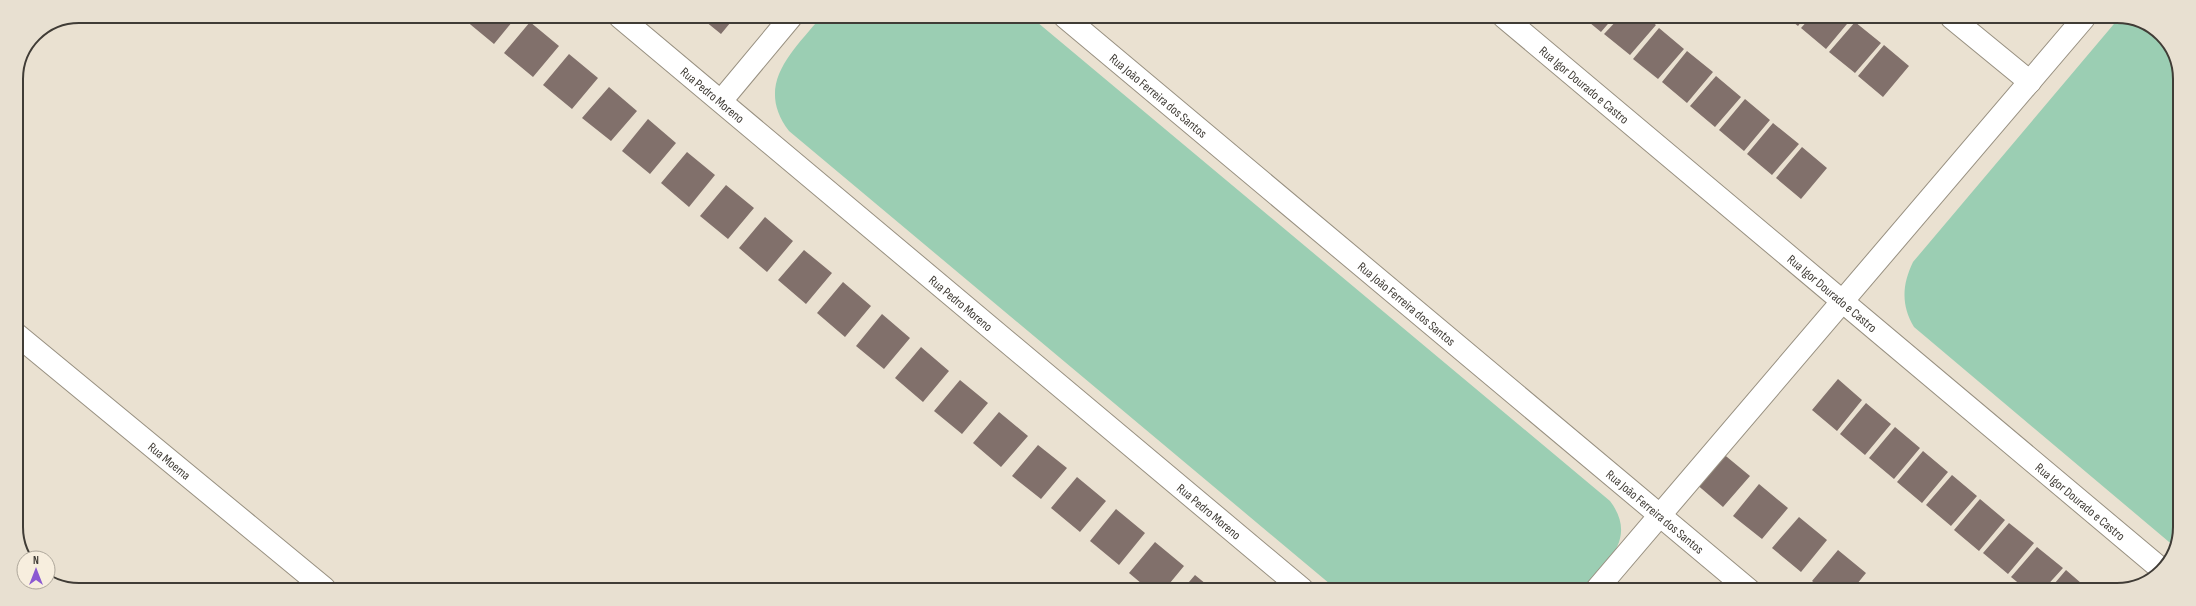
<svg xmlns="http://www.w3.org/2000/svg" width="2196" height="606" font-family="'Sofia Sans Condensed',sans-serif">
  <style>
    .green { fill: #9bceb3 }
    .building { fill: #81706b }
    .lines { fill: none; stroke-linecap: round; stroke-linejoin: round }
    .street-casing { stroke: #989081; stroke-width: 24 }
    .street { stroke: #fff; stroke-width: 22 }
    .labels { text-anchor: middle; stroke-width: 4; stroke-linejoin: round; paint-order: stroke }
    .street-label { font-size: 13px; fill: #403c36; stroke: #f7eede }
    .rim { fill: none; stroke: #403c36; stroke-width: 2 }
  </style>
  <rect width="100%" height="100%" fill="#eae1d1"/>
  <path class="green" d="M821,17H1031L1610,501C1638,538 1607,563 1583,589H1336L789,131C754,85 792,52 821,17Z
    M2119,18H2133L2165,38L2180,75L2178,543L2175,547L1914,327C1901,305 1902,285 1913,262Z"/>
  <path class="building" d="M469,16H517L494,44L465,20Z
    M700,17H735L721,34Z
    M1584,18H1613L1601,32Z
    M1619,18H1647L1656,25L1630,55L1604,34Z
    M1788,18H1804L1798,26Z
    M1810,18H1852L1826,49L1801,28Z
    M530,22L559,46L533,77L504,53Z
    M1855,22L1881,43L1855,73L1829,52Z
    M1659,28L1684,49L1658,79L1633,59Z
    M1884,45L1909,66L1883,97L1858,76Z
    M1687,51L1713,72L1687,103L1662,82Z
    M569,54L598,78L572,109L543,85Z
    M1716,76L1741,97L1715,127L1690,106Z
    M609,87L637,111L611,141L582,118Z
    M1745,99L1770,120L1744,151L1719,130Z
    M648,119L676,143L650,174L622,151Z
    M1773,123L1799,144L1772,175L1747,154Z
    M1802,147L1827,168L1801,199L1776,178Z
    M687,152L715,175L689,207L661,183Z
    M726,185L754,208L728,239L700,216Z
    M765,217L793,241L767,272L739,248Z
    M804,250L832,273L806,304L778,280Z
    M843,282L871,306L845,337L817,313Z
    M882,314L910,338L884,369L856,346Z
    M921,347L949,371L923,402L895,378Z
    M1838,379L1862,400L1837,431L1812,410Z
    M960,380L988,403L962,434L934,411Z
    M1866,403L1891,424L1865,455L1840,434Z
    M999,412L1028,436L1001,467L973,443Z
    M1895,427L1920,448L1894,479L1869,458Z
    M1038,445L1067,468L1041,499L1012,476Z
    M1923,451L1948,472L1922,503L1897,482Z
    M1721,452L1750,476L1723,507L1695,483Z
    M1952,475L1977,496L1951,526L1926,505Z
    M1077,477L1106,501L1080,532L1051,508Z
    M1759,484L1788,508L1762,539L1733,516Z
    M1980,499L2005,520L1979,551L1954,530Z
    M1116,509L1145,533L1119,565L1090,541Z
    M1799,517L1827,540L1801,572L1772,548Z
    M2009,523L2034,543L2008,574L1983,553Z
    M1155,542L1184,566L1165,589H1148L1129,573Z
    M2037,547L2063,568L2043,590H2027L2011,577Z
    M1838,550L1866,573L1852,590H1823L1812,581Z
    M2066,570L2089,590H2049Z
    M1195,575L1212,589H1183Z
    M1877,582L1886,590H1870Z"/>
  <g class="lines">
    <g class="street-casing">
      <g id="street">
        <path id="s1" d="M620,17L1302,589"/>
        <path id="s2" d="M1065,17L1749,590"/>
        <path id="s3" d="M1504,17L2161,569"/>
        <path d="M1952,18L2030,82"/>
        <path d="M721,101L791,17"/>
        <path id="s4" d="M16,334L324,588"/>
        <path d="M1597,589L2084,18"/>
      </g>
    </g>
    <use href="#street" class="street"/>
  </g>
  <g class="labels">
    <g class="street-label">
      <text dy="5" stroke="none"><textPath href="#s3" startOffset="105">Rua Igor Dourado e Castro</textPath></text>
      <text dy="5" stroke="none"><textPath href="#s1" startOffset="121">Rua Pedro Moreno</textPath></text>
      <text dy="5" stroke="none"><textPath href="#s2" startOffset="122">Rua João Ferreira dos Santos</textPath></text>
      <text dy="5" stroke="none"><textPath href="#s3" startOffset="429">Rua Igor Dourado e Castro</textPath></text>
      <text dy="5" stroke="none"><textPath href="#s1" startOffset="445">Rua Pedro Moreno</textPath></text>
      <text dy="5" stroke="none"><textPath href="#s2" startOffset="446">Rua João Ferreira dos Santos</textPath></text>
      <text dy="5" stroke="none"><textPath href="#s4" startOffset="199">Rua Moema</textPath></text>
      <text dy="5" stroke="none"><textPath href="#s3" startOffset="753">Rua Igor Dourado e Castro</textPath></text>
      <text dy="5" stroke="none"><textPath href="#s1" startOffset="769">Rua Pedro Moreno</textPath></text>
      <text dy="5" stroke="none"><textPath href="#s2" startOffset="770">Rua João Ferreira dos Santos</textPath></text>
    </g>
  </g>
  <path d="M0 0H2196V606H0ZM79 23H2117A56 56 0 0 1 2173 79V527A56 56 0 0 1 2117 583H79A56 56 0 0 1 23 527V79A56 56 0 0 1 79 23Z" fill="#e8e0d1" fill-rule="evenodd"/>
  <path class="rim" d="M79 23H2117A56 56 0 0 1 2173 79V527A56 56 0 0 1 2117 583H79A56 56 0 0 1 23 527V79A56 56 0 0 1 79 23Z"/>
  <g transform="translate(36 570)"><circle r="19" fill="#f7eede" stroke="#aea79b"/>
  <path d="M0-3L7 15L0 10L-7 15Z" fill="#8c59d2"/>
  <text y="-6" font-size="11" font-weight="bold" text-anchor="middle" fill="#403c36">N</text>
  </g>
</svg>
